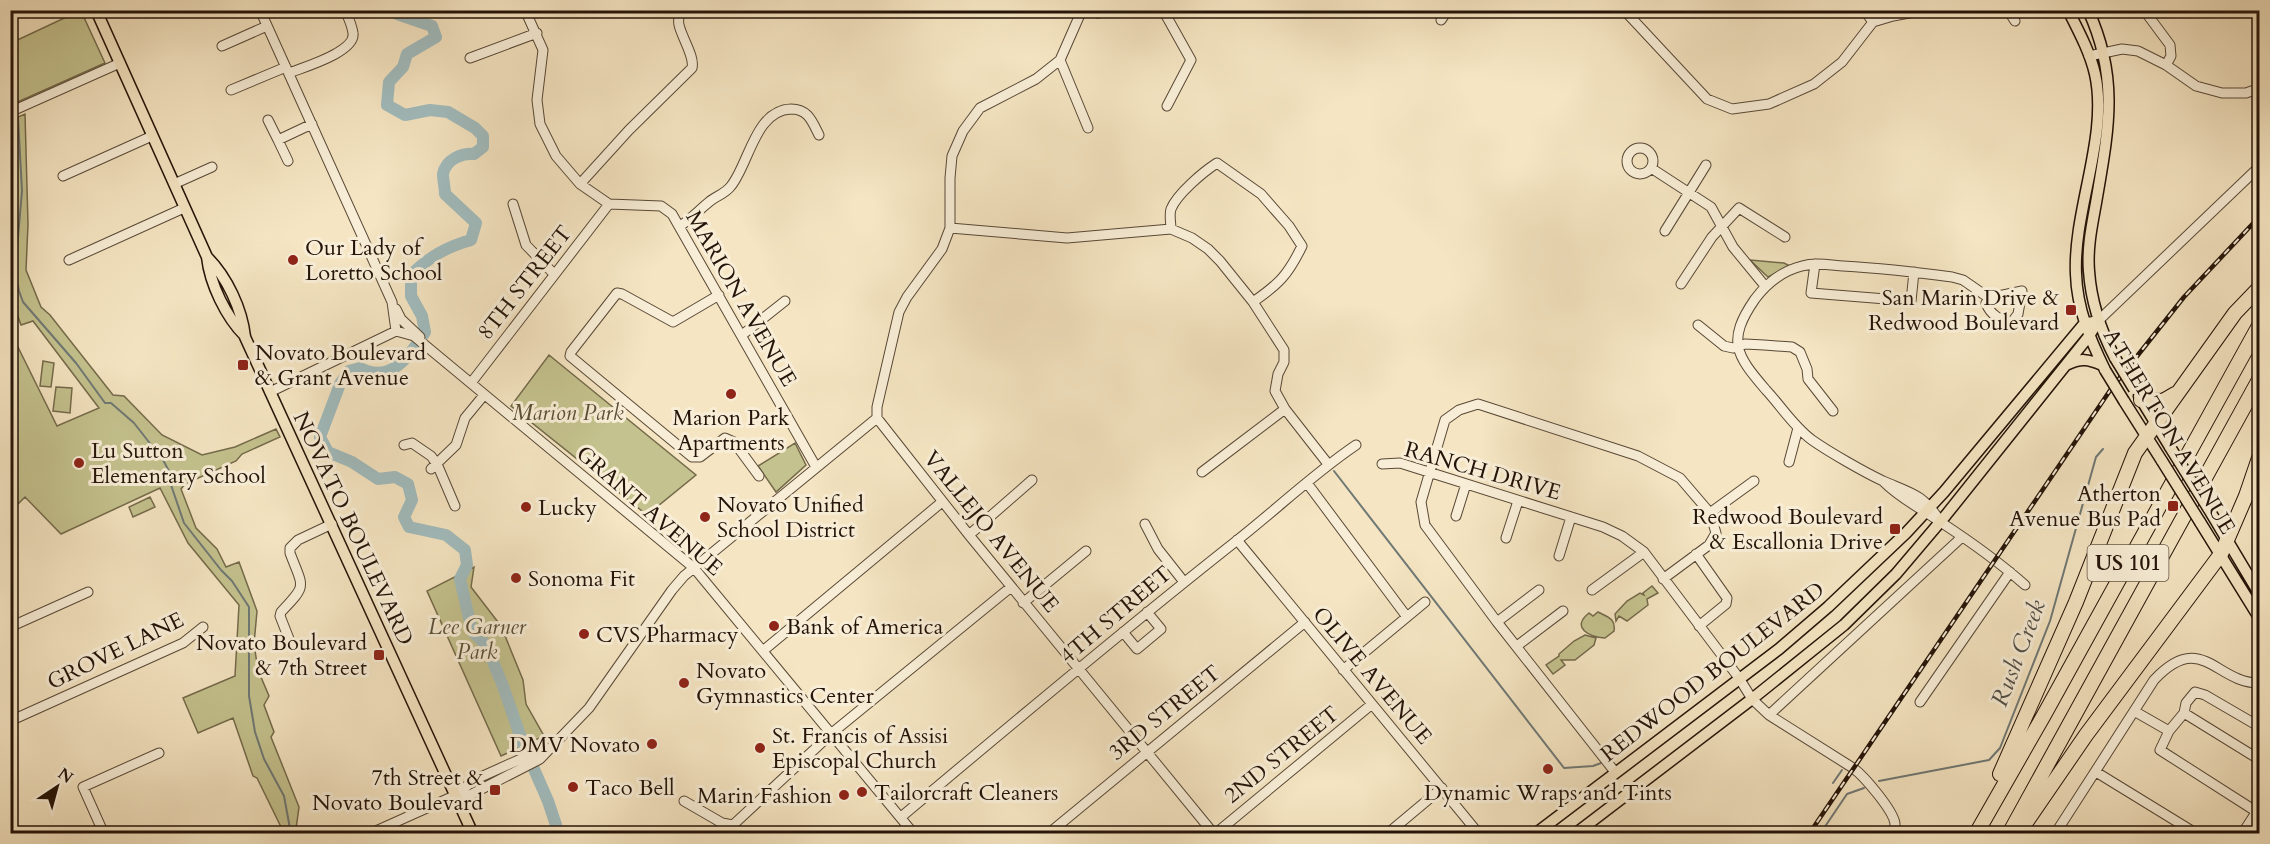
<svg xmlns="http://www.w3.org/2000/svg" width="2270" height="844" font-family="Cardo,serif">
  <style>
    .green { fill: #c4c28e; stroke: #746a4b; stroke-width: 1.5 }
    .lines { fill: none; stroke-linecap: round; stroke-linejoin: round }
    .stream { stroke: #6f7875; stroke-width: 2 }
    .river { stroke: #a1bcbe; stroke-width: 12 }
    .minor-casing { stroke: #584836; stroke-width: 11 }
    .major-casing { stroke: #241308; stroke-width: 13 }
    .highway-casing { stroke: #241308; stroke-width: 16 }
    .minor { stroke: #f8eed7; stroke-width: 9 }
    .major { stroke: #f5e5c2; stroke-width: 10 }
    .highway { stroke: #f5e5c2; stroke-width: 14 }
    .rail-casing { stroke: #241308; stroke-width: 4.5 }
    .rail { stroke: #f8eed7; stroke-width: 2; stroke-dasharray: 7; stroke-linecap: butt }
    .major-bridge-casing { stroke: #241308; stroke-width: 13; stroke-linecap: butt }
    .major-bridge { stroke: #f5e5c2; stroke-width: 10 }
    .poi-dot { fill: #8f2418; stroke: #f8eed7; stroke-width: 2 }
    .labels { text-anchor: middle; stroke-width: 6; stroke-linejoin: round; paint-order: stroke }
    .shield { fill: #f8eed7; stroke: #645546; stroke-width: 1.5 }
    .shield-label { font-size: 21px; font-weight: bold; fill: #241308 }
    .poi-label { font-size: 22px; fill: #241308; stroke: #f8eed7; text-anchor: start }
    .street-label { font-size: 22px; fill: #241308; stroke: #f8eed7 }
    .park-label { font-size: 22px; font-style: italic; fill: #5c5037; stroke: #f8eed7 }
    .water-label { font-size: 24px; font-style: italic; fill: #504e48; stroke: #f8eed7 }
  </style>
  <rect width="100%" height="100%" fill="#f5e5c2"/>
  <filter id="stains"><feTurbulence type="fractalNoise" baseFrequency=".00333" numOctaves="4"/><feColorMatrix values="0 0 0 0 .2 0 0 0 0 .09 0 0 0 0 .02 0 0 0 .5 -.17"/></filter>
  <radialGradient id="worn" r=".72"><stop offset=".6" stop-color="#630" stop-opacity="0"/><stop offset="1" stop-color="#630" stop-opacity=".3"/></radialGradient>
  <path class="green" d="M73,11H81L105,63L11,105V43L73,14Z
    M25,114L28,224L26,270L41,307L50,315L113,395L124,396L162,435L202,455L235,447L276,429L280,437L242,454L236,461L185,484L181,489L196,528L217,549L226,567L239,562L257,611L254,644L258,670L269,696L264,705L274,732L271,737L299,807L296,829L297,833H284L257,778L253,776L233,718L198,733L183,698L235,676L239,605L188,543L160,488L61,534L25,497L11,511V333L57,426L99,408L33,321L21,325L11,297V233L12,223L16,214L11,120Z
    M1750,260L1784,263L1790,266L1768,277Z
    M549,355L696,475L647,515L511,406Z
    M43,361L54,363L51,387L40,386Z
    M56,387L72,388L70,413L53,411Z
    M795,443L806,465L776,492L758,466Z
    M150,497L155,507L133,517L129,507Z
    M474,567L471,587L501,626L523,680L526,704L544,736L501,756L427,591Z
    M1652,586L1658,593L1647,599L1648,605L1627,621L1619,616L1616,621L1615,614L1627,601L1640,593L1644,595L1643,593Z
    M1598,612C1607,617 1616,618 1614,631L1605,638C1590,637 1570,628 1589,613L1593,616Z
    M1585,635L1596,638L1594,645L1575,660H1561L1565,665L1553,674L1546,665L1559,656V654L1574,641Z"/>
  <g class="lines">
    <path class="stream" d="M10,80L16,86L17,103
      M18,118L22,191L15,272L19,291L23,302L76,363L105,403H111L134,423L163,460L169,471L171,485L184,523L221,570L232,581L249,607V696L255,732L264,759L284,796L291,834
      M1334,471L1564,768L1593,766L1601,763
      M1879,781L1989,760L2000,748L2050,621L2096,457L2103,449
      M1833,783L1842,770
      M1820,834L1847,794L1864,788"/>
    <path class="river" d="M396,10L397,14L432,26L436,37L407,54L403,67L389,82L387,105L405,115L430,110L448,112L475,128L483,136V147L474,154C462,153 446,159 443,174C443,180 445,188 445,194L476,223L471,240C446,247 429,257 411,275V296L422,316L425,332C410,355 391,385 360,368L349,371L340,384L320,437L328,452L352,462L378,479L395,477L408,484L412,500L404,517L409,527L446,535L465,550L467,565L460,579L472,631L486,645L503,686L523,744L548,801L559,834"/>
    <g class="minor-casing">
      <path id="minor" d="M260,10L392,302L396,331
        M525,10L543,50L537,100L540,124L556,156L580,184L609,204L661,206L672,214L816,467
        M1095,10L1098,13L1114,10
        M1163,10L1191,60L1167,106
        M1624,10L1707,99L1732,109L1769,104L1814,84L1842,62L1873,22L1893,16L1925,10
        M1864,10L1873,22
        M2008,10L2015,21
        M2144,10L2170,45L2171,56L2166,65
        M1441,20L1448,10
        M222,46L267,26
        M2089,56L2122,49L2138,51L2166,65L2196,86L2222,93H2246L2260,88
        M470,58L537,33
        M1060,60L1088,128
        M289,73C304,67 356,52 353,33C352,25 348,17 345,10
        M231,90L286,67
        M10,112L120,63
        M268,120L278,140L312,124
        M278,140L288,161
        M1627 161a13 13 0 1 1 26 0a13 13 0 1 1-26 0Z
        M1651,168L1711,207L1733,247L1765,286
        M63,176L152,136
        M174,184L212,167
        M580,184L629,130L692,68C695,57 682,38 679,25C678,21 679,15 680,10
        M513,204L526,245L554,274
        M680,226C691,219 699,210 709,202C716,196 725,194 731,186C749,164 755,110 791,109C808,109 812,121 819,135
        M950,228L1067,238L1171,229L1192,238L1208,249L1220,261L1253,302L1284,350V362L1278,374L1275,391L1285,409L1328,464
        M1171,229C1171,223 1169,215 1171,209C1177,194 1203,172 1217,163L1261,194L1289,226L1302,246C1288,275 1279,284 1253,302
        M1665,231L1706,165
        M69,260L184,208
        M1815,264L1811,293L1911,301L1914,272
        M1681,284L1712,237L1739,208L1785,237
        M719,295L673,322L622,294L617,293L571,352L570,356L692,457H700L725,438L734,442L759,476
        M396,309L401,319L420,337
        M2098,321L2260,166
        M1698,325L1724,346L1733,348L1745,344L1764,345L1792,347L1800,352L1807,369L1808,379L1833,411
        M742,335L785,301
        M471,383L609,204
        M270,392L396,331L414,336L694,568L914,834
        M877,418L969,535L1214,834
        M404,445L412,443L431,456L437,464L455,506
        M1789,462L1798,428
        M1382,464L1400,463L1603,527L1622,536L1644,552L1739,678L1752,699L1769,715L1853,768C1864,776 1894,811 1895,824C1895,828 1894,830 1892,834
        M431,469L456,445L465,418L484,395
        M1202,472L1285,409
        M1884,482C1901,499 1922,509 1942,523C1971,542 1999,562 2025,585
        M1307,483L1407,617
        M1710,513L1754,481
        M1456,516L1466,484
        M1940,521C1923,494 1911,493 1883,481C1864,472 1829,452 1812,440C1794,427 1781,406 1766,390C1736,355 1726,341 1755,299C1767,283 1782,271 1802,266C1815,262 1830,265 1843,266C1879,268 1915,272 1952,277L1963,280L1989,298L1986,303C1990,314 2000,321 2012,322L2018,314L2022,291L1989,298
        M1145,524L1158,549L1184,582
        M969,535L1032,480
        M1506,538L1518,501
        M1237,540L1479,834
        M1696,554L1727,598L1726,604L1699,626
        M1559,556L1571,517
        M1592,590L1644,552
        M1023,603L1086,551
        M1497,622L1539,590
        M10,627L88,592
        M1123,632L1137,649L1161,629L1147,612
        M291,644L280,616L281,612C308,584 303,588 290,553V548L298,540L332,524
        M1517,646L1563,611
        M764,650L942,502
        M1343,670L1425,602
        M1920,702L2010,572
        M2134,711L2169,731
        M2184,713L2186,703L2195,692L2205,695L2260,727
        M1769,715L1962,537
        M10,721L183,643L203,627
        M1615,772L1497,622L1425,525L1421,502L1445,420L1459,410L1478,404L1638,456L1680,478L1710,513L1716,533L1709,545L1663,579
        M2096,772L2197,834
        M456,795H470L540,759L589,708L672,590L684,576L877,418V407L899,312L907,297L942,249L950,228V178L952,156L963,131L980,108L1036,79L1060,60L1082,10
        M684,801L722,823L733,825
        M2257,812L2160,750L2169,731L2184,713L2260,760
        M901,817C1012,724 1122,631 1235,542C1276,510 1313,474 1356,445
        M10,821L16,834
        M733,825L832,733L1011,587
        M104,834L83,787L159,753
        M369,834L456,795L474,780L534,753L547,749
        M1048,834L1305,622
        M1215,834L1372,704
        M1387,834L1442,788
        M2055,834L2154,680C2202,629 2216,684 2260,683
        M2242,834L2259,808"/>
    </g>
    <g class="major-casing">
      <path id="major" d="M96,10L207,257C210,284 226,317 245,336
        M2068,10C2078,30 2090,52 2095,74C2109,136 2073,210 2076,274C2077,309 2090,339 2105,370
        M2088,10C2120,79 2108,132 2096,203C2092,225 2087,248 2089,271C2091,302 2101,331 2115,358
        M207,257C227,277 242,309 245,337L473,834
        M2066,365C2081,358 2088,359 2102,365
        M2139,396L2170,447
        M2124,401L2162,461
        M2208,508L2260,595
        M2200,522L2260,619
        M1535,834L1779,649L1828,607L1906,533L1944,492L2084,324L2098,321
        M1575,834L1752,699L1844,625L1896,574L1946,515L2089,336L2098,321"/>
    </g>
    <g class="highway-casing">
      <path id="highway" d="M2141,400L2163,401L2175,394
        M2000,774L2076,602L2135,453L2235,313L2260,287
        M1976,834L2044,715L2260,324
        M2009,834L2260,378
        M2018,834L2086,735L2221,554L2246,496L2260,455"/>
    </g>
    <use href="#minor" class="minor"/>
    <use href="#major" class="major"/>
    <use href="#highway" class="highway"/>
    <g class="rail-casing">
      <path id="rail" d="M1809,834L2111,389L2184,297L2260,216"/>
    </g>
    <use href="#rail" class="rail"/>
    <g class="major-bridge-casing">
      <path id="major-bridge" d="M2115,358L2134,389
        M2105,370L2124,401
        M2170,447L2208,508
        M2162,461L2200,522"/>
    </g>
    <use href="#major-bridge" class="major-bridge"/>
  </g>
  <g class="poi-dot">
    <circle cx="293" cy="260" r="6"/>
    <rect x="2065" y="304" width="12" height="12" rx="3"/>
    <rect x="237" y="359" width="12" height="12" rx="3"/>
    <circle cx="731" cy="394" r="6"/>
    <circle cx="79" cy="463" r="6"/>
    <rect x="2167" y="500" width="12" height="12" rx="3"/>
    <circle cx="526" cy="507" r="6"/>
    <circle cx="705" cy="517" r="6"/>
    <rect x="1889" y="523" width="12" height="12" rx="3"/>
    <circle cx="516" cy="578" r="6"/>
    <circle cx="774" cy="626" r="6"/>
    <circle cx="584" cy="634" r="6"/>
    <rect x="373" y="649" width="12" height="12" rx="3"/>
    <circle cx="684" cy="683" r="6"/>
    <circle cx="652" cy="744" r="6"/>
    <circle cx="760" cy="748" r="6"/>
    <circle cx="1548" cy="769" r="6"/>
    <circle cx="573" cy="787" r="6"/>
    <rect x="489" y="784" width="12" height="12" rx="3"/>
    <circle cx="862" cy="792" r="6"/>
    <circle cx="844" cy="795" r="6"/>
  </g>
  <g class="labels">
    <rect class="shield" x="2087.5" y="545" width="81" height="36" rx="4.5"/>
    <g class="shield-label">
      <text x="2128" y="570">US 101</text>
    </g>
    <g class="poi-label">
      <text x="305" y="255">Our Lady of<tspan x="305" dy="25">Loretto School</tspan></text>
      <text x="2059" y="305" text-anchor="end">San Marin Drive &amp;<tspan x="2059" dy="25">Redwood Boulevard</tspan></text>
      <text x="255" y="360">Novato Boulevard<tspan x="255" dy="25">&amp; Grant Avenue</tspan></text>
      <text x="731" y="425" text-anchor="middle">Marion Park<tspan x="731" dy="25">Apartments</tspan></text>
      <text x="91" y="458">Lu Sutton<tspan x="91" dy="25">Elementary School</tspan></text>
      <text x="2161" y="501" text-anchor="end">Atherton<tspan x="2161" dy="25">Avenue Bus Pad</tspan></text>
      <text x="717" y="512">Novato Unified<tspan x="717" dy="25">School District</tspan></text>
      <text x="538" y="515">Lucky</text>
      <text x="1883" y="524" text-anchor="end">Redwood Boulevard<tspan x="1883" dy="25">&amp; Escallonia Drive</tspan></text>
      <text x="528" y="586">Sonoma Fit</text>
      <text x="786" y="634">Bank of America</text>
      <text x="596" y="642">CVS Pharmacy</text>
      <text x="367" y="650" text-anchor="end">Novato Boulevard<tspan x="367" dy="25">&amp; 7th Street</tspan></text>
      <text x="696" y="678">Novato<tspan x="696" dy="25">Gymnastics Center</tspan></text>
      <text x="772" y="743">St. Francis of Assisi<tspan x="772" dy="25">Episcopal Church</tspan></text>
      <text x="640" y="752" text-anchor="end">DMV Novato</text>
      <text x="483" y="785" text-anchor="end">7th Street &amp;<tspan x="483" dy="25">Novato Boulevard</tspan></text>
      <text x="585" y="795">Taco Bell</text>
      <text x="874" y="800">Tailorcraft Cleaners</text>
      <text x="1548" y="800" text-anchor="middle">Dynamic Wraps and Tints</text>
      <text x="832" y="803" text-anchor="end">Marin Fashion</text>
    </g>
    <g class="street-label">
      <text transform="translate(524 282) rotate(-52)" y="8">8TH STREET</text>
      <text transform="translate(742 298) rotate(60)" y="8">MARION AVENUE</text>
      <text transform="translate(2170 431) rotate(59)" y="8">ATHERTON AVENUE</text>
      <text transform="translate(1483 470) rotate(16)" y="8">RANCH DRIVE</text>
      <text transform="translate(650 510) rotate(41)" y="8">GRANT AVENUE</text>
      <text transform="translate(354 528) rotate(65)" y="8">NOVATO BOULEVARD</text>
      <text transform="translate(992 531) rotate(51)" y="8">VALLEJO AVENUE</text>
      <text transform="translate(1115 614) rotate(-40)" y="8">4TH STREET</text>
      <text transform="translate(115 650) rotate(-26)" y="8">GROVE LANE</text>
      <text transform="translate(1712 671) rotate(-38)" y="8">REDWOOD BOULEVARD</text>
      <text transform="translate(1373 675) rotate(50)" y="8">OLIVE AVENUE</text>
      <text transform="translate(1164 712) rotate(-39)" y="8">3RD STREET</text>
      <text transform="translate(1281 754) rotate(-39)" y="8">2ND STREET</text>
    </g>
    <g class="park-label">
      <text x="568" y="420">Marion Park</text>
      <text x="477" y="634">Lee Garner<tspan x="477" dy="25">Park</tspan></text>
    </g>
    <g class="water-label">
      <text transform="translate(2018 653) rotate(-69)" y="8">Rush Creek</text>
    </g>
  </g>
  <rect width="2270" height="844" fill="none" stroke="#f5e5c2" stroke-width="36"/>
  <rect x="12" y="12" width="2246" height="820" fill="none" stroke="#241308" stroke-width="3"/>
  <rect x="18" y="18" width="2234" height="808" fill="none" stroke="#241308" stroke-width="1.5"/>
  <g transform="translate(57 787) rotate(36)" stroke="#f8eed7" stroke-width="4.5" paint-order="stroke">
  <path d="M0-4.5L10 22L0 15L-10 22Z" fill="#241308"/>
  <text y="-9" font-size="16" font-weight="bold" text-anchor="middle" fill="#241308">N</text>
  </g>
  <rect width="100%" height="100%" filter="url(#stains)"/>
  <rect width="100%" height="100%" fill="url(#worn)"/>
</svg>
